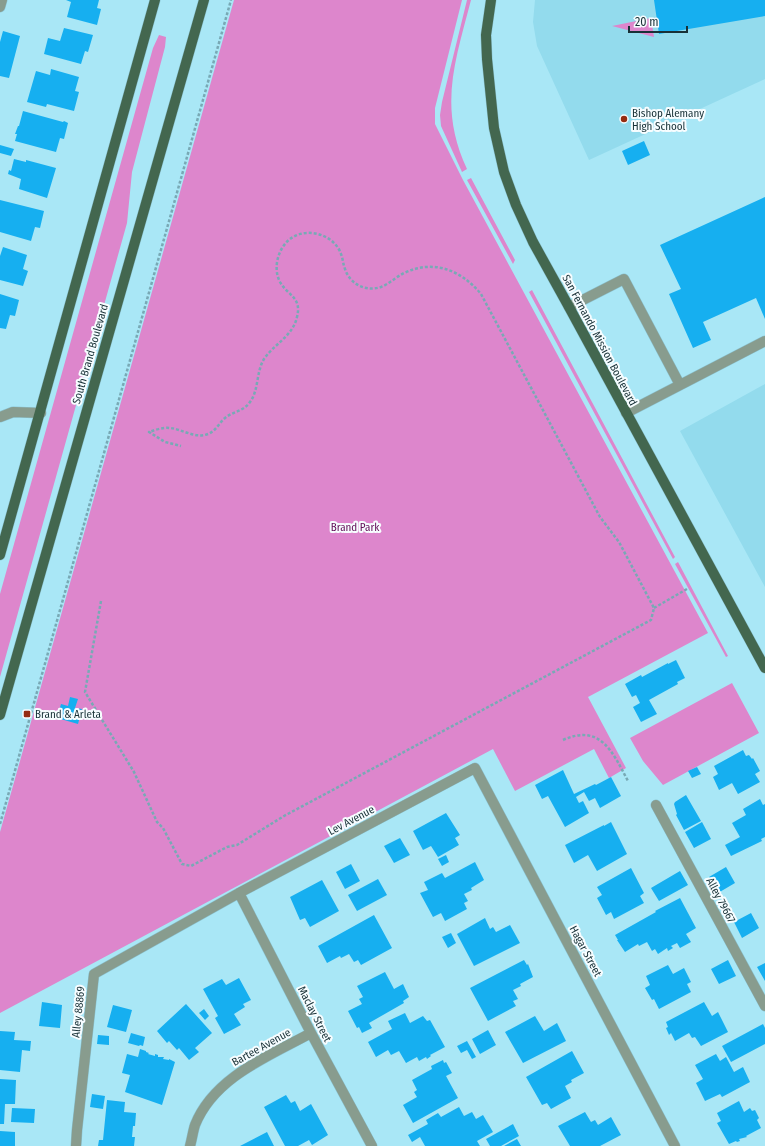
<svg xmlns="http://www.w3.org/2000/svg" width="765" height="1146" font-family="'Fira Sans Condensed',sans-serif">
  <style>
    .built { fill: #93dbed }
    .green { fill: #dd86cc }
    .building { fill: #16aff0 }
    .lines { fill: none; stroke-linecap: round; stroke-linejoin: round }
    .minor-casing { stroke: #8cc3d0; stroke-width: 11 }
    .major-casing { stroke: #8cc3d0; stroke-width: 11 }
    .path { stroke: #78a9b5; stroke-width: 2.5; stroke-dasharray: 3 2; stroke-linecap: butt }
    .minor { stroke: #889c8e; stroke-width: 10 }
    .major { stroke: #43674f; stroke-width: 10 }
    .poi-dot { fill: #952c12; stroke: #f7fdff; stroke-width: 1.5 }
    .labels { text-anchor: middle; stroke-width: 4; stroke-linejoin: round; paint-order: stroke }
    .poi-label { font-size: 11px; fill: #183137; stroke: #f7fdff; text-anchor: start }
    .street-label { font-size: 11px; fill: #183137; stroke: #f7fdff }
    .park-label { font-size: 11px; fill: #620d57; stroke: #f7fdff }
  </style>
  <rect width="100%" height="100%" fill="#a9e7f6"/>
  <path class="built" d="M535,0H765V79L589,160L537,46L533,22Z
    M765,384V587L680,431Z"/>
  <path class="green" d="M234,0H462L435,108V124L463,180L708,633L588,697L626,768L609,778L594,749L515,791L493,749L0,1013V832Z
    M467,0H471C455,62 438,107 467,169L462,172L441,126L440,115L442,102Z
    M651,18L654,37L612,26Z
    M159,35L166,37L165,47L132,172L127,223L0,677V594L153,48Z
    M471,178L515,260L513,264L467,180Z
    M532,290L675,557L673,559L529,292Z
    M678,562L728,656L726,657L675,564Z
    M732,683L759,733L663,785L643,761L630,738Z"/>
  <path class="building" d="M66,0H99L97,8L101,9L97,25L67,17L71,2Z
    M654,0H765V16L659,34Z
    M64,28L93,35L88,52L85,51L81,64L44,54L48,38L60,41Z
    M3,31L20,36L9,78L0,76V42Z
    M51,69L79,77L75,91L79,92L74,111L47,104L46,107L27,102L36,71L50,75Z
    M23,111L63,122L64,121L68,123L64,139L60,138L56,152L15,141L17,134H15L18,126H19Z
    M644,141L650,155L628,165L622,151Z
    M0,145L14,149L11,156L0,153Z
    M14,159L26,162V160L56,168L47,198L19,189L21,179L8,174L9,170L11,171Z
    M765,197V319L756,298L703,322L711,340L693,348L669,294L681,289L660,245Z
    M0,200L44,211L40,228L35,227L31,241L0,232Z
    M3,247L27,255L23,269L28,271L23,286L0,280V256Z
    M0,294L19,300L15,316L10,315L6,329L0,328Z
    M676,660L685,678L677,682L678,684L649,700L657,714L641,722L633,707L640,703L636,695L632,697L625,684L641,675L642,677L668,663V664Z
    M70,697L78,699L75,708L82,709L78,724L57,718L61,704L68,706Z
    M743,750L746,756L749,755L752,759L753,758L760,771L755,774L760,782L738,794L732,783L719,790L713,777L718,774L714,766Z
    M697,767L701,774L692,778L688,771Z
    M563,770L574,794L595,784L596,785L611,777L621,796L600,808L595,798L589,801L584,792L576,797L579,803L583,801L589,813L565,827L548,796L542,799L535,785Z
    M686,795L701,821L684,830L676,815L677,814L674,804L675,802Z
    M760,799L763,805L765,804V837L761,839L762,841L731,856L725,845L740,837L732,823L746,815L743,809Z
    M446,813L460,835L455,838L459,845L438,857L431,846L423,850L413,831Z
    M611,822L627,854L597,871L588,855L574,863L565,845L604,825V826Z
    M702,822L711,839L694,848L685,832Z
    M400,838L410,855L394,863L384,846Z
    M446,855L449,862L442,866L438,859Z
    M475,862L484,880L471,888L472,890L464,894L468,901L464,903L467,909L445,921L441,913L433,917L420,893L428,890L424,882L442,873L445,878Z
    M351,864L360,881L345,889L336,872Z
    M726,867L735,883L718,893L709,877Z
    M631,868L644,893L640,896L644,903L614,919L611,912L606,915L597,898L602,895L597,887Z
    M680,871L688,885L659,901L651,888Z
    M378,879L387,895L357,911L348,895Z
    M322,880L339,911L310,927L305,918L300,920L290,897Z
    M680,898L696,928L686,934L691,942L680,948L677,943L671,946L673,948L668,951L667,948L658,954L655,949L652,951L647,942L639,946L638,944L625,952L617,940H618L615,935L656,912L655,911Z
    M751,913L759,928L742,938L734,922Z
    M374,915L392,948L361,965L358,960L354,962L349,954L341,958L340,956L327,963L318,946Z
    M485,918L490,929L493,927L496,932L510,925L520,943L474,966L457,934Z
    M451,933L456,943L448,948L442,937Z
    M524,960L527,965L528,964L533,977L520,984L521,986L513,990L518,999L513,1001L516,1006L488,1021L470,988Z
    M728,960L736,976L719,984L711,969Z
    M765,963V981L757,967Z
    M668,965L673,974L684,968L691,982L687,984L691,992L659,1009L654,999L652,1000L645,988L650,985L646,976Z
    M385,972L394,989L403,984L409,997L403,1001L404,1003L369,1023L372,1028L362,1033L359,1027L357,1028L348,1011L362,1004L359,999L363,997L357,986Z
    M239,978L251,1000L243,1004L245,1007L234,1014L241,1025L224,1034L215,1018L218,1016L203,989L222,979L226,985Z
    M42,1002L62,1005L60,1028L39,1026Z
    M704,1002L712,1016L718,1012L728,1032L701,1046L695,1037L692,1038L689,1033L675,1041L671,1033L669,1035L666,1028L668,1027L666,1022Z
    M186,1004L212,1033L195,1048L199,1052L189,1060L179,1048L177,1050L169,1041L167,1043L157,1031Z
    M113,1005L132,1010L126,1032L107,1027Z
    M204,1009L209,1016L205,1020L199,1013Z
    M405,1013L410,1023L423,1016L427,1021L430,1020L445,1047L430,1055L431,1056L427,1059L426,1057L419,1061L417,1057L406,1063L399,1051L391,1055L388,1050L376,1057L368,1042L392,1029L388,1021Z
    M535,1016L544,1031L557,1023L566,1041L523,1063L505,1032Z
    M763,1024L765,1028V1044L731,1062L722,1046Z
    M488,1030L496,1045L480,1054L472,1039Z
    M0,1031L15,1032L14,1040L31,1041L30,1051L22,1050L20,1072L0,1070Z
    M131,1033L145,1037L143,1046L140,1045L139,1046L128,1043Z
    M98,1035L109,1036V1045L97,1044Z
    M467,1041L476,1057L472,1059L467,1050L461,1053L457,1046Z
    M140,1049L146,1051V1052L149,1053L148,1054L155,1056V1054L158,1055V1057H164L163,1059L169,1060V1059L175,1062L162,1105L125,1092L130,1075L122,1073L127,1054L138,1057Z
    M572,1051L584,1073L571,1080L572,1082L565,1086L571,1098L551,1109L547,1103L542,1105L526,1077Z
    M716,1054L720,1061L726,1057L734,1072L743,1067L750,1082L722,1097L720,1094L705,1101L696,1083L703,1079L695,1065Z
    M443,1060L444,1063L446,1062L452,1073L446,1076L458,1098L413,1123L403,1105L417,1097L414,1092L417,1090L412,1080L432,1069L431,1066Z
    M0,1079L16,1080L15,1104H5L4,1124H0Z
    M92,1094L105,1096L103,1109L90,1107Z
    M286,1095L291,1103L295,1101L300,1111L311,1104L328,1135L312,1145L309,1140L298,1146H285L264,1107Z
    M107,1100L125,1102L124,1112L136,1113L135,1126H133L132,1137H135L134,1146H98L99,1140H103Z
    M739,1101L744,1112L750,1108L752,1111L755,1110L759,1118L757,1120L761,1128L746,1136L747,1137L739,1139L740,1141L737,1142L736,1141L729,1144L717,1123L721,1121L717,1113Z
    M459,1107L464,1116L472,1112L476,1119L483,1115L493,1132L477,1141L480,1146H425L420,1137L412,1142L408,1135L428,1124L426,1120L438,1113L441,1117Z
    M12,1108L35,1109L34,1123L11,1122Z
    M585,1112L591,1122L595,1120L598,1125L611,1117L621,1135L600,1146H570L558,1126Z
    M513,1124L519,1136L501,1146H490L486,1139Z
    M0,1131L15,1132V1146H0Z
    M267,1132L274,1146H240Z
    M517,1139L521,1146H504Z"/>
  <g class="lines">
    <g class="minor-casing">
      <path id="minor" d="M0,7L2,0
        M569,307L624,279L680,385
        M626,413L765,341
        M0,417L13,412L41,413
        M656,805L765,1006
        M239,893L311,1033L372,1146
        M76,1146L77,1130L94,974L239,893L475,768L675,1146
        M190,1146C192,1139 193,1131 195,1125C214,1077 269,1056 311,1033"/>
    </g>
    <g class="major-casing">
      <path id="major" d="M491,0L486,35L487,59L494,128L504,172L516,205L533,242L569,307L765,668
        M0,555L155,0
        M0,715L204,0"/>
    </g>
    <path class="path" d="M101,601L85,692L134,772L157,822L163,828L182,864L191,866L227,847L237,845L284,816L651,620L654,608L619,542L600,517L481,294C461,270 434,259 404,273C396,277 389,284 381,287C365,292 350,284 345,269C343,264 343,259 341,254C335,236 310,227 293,237C279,245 272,267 280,282C288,296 302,297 297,317C293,336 274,344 264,359C256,372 259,390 250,402C243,412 233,411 225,418C219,423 216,431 208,434C195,439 182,429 170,428C163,427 155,430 149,432L165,442L181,446
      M654,608L687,589
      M563,740C601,723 613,753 628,781
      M0,824L231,0"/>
    <use href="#minor" class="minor"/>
    <use href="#major" class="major"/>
  </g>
  <g class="poi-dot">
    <circle cx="624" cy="119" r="4"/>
    <rect x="23" y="710" width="8" height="8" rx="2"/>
  </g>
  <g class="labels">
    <g class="poi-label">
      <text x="632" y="117">Bishop Alemany<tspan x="632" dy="13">High School</tspan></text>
      <text x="35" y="718">Brand &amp; Arleta</text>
    </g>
    <g class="street-label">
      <text transform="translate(600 340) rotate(62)" y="4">San Fernando Mission Boulevard</text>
      <text transform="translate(90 354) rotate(-74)" y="4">South Brand Boulevard</text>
      <text transform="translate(351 820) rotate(-28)" y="4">Lev Avenue</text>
      <text transform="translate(721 900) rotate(62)" y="4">Alley 79667</text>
      <text transform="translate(586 951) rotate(62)" y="4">Hagar Street</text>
      <text transform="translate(78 1012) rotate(-84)" y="4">Alley 88869</text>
      <text transform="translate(315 1014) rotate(63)" y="4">Maclay Street</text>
      <text transform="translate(261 1047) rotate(-29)" y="4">Bartee Avenue</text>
    </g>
    <g class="park-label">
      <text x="355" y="531">Brand Park</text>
    </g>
  </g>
  <path d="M629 26v6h58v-6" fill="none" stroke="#183137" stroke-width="2"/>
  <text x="635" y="26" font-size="12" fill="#183137" stroke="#f7fdff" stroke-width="3" paint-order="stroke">20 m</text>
</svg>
